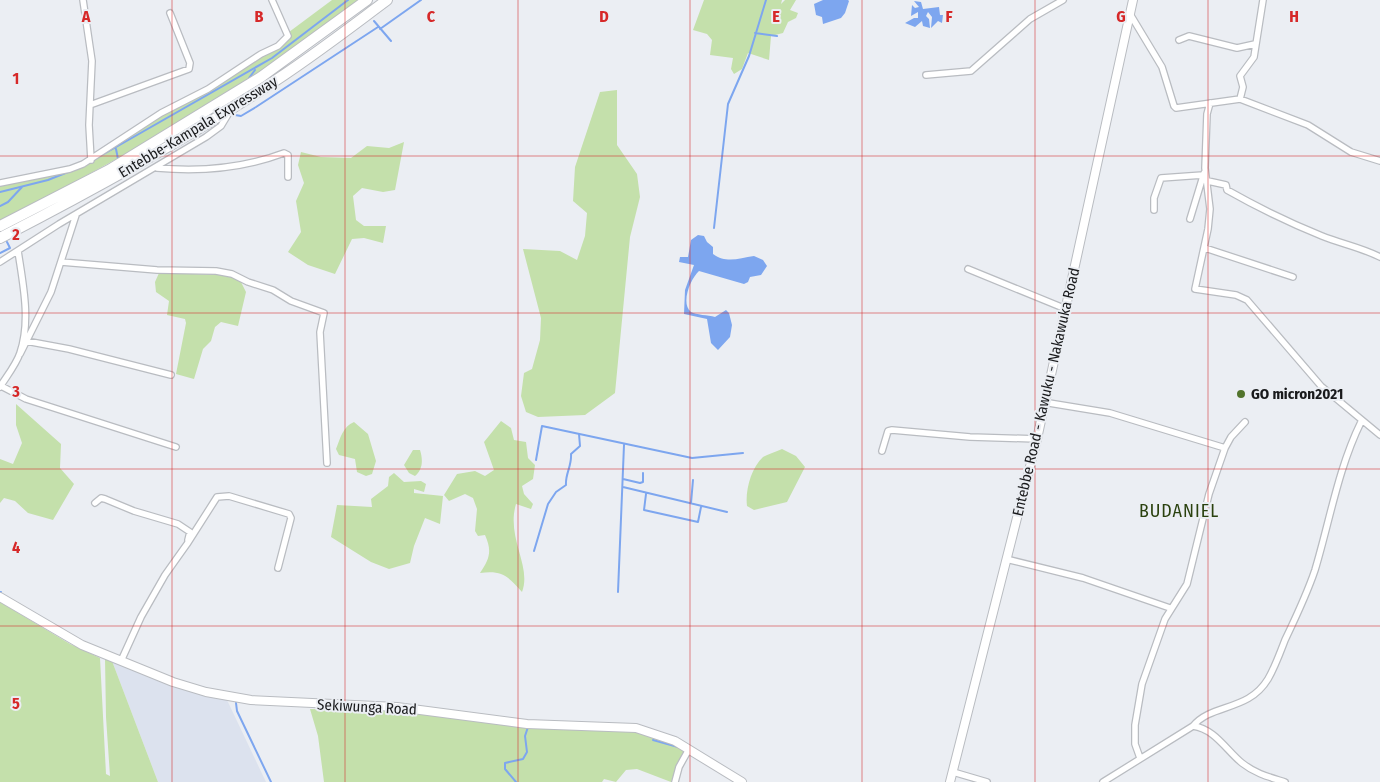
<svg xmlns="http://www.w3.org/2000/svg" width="1380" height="782" font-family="'Fira Sans Condensed',sans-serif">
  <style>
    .built { fill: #dce2ee }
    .green { fill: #c4e0ab }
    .water { fill: #7da6ef }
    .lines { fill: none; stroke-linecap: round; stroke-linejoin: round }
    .stream { stroke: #7da6ef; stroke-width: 2 }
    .minor-casing { stroke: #b9bcc1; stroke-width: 8 }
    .secondary-casing { stroke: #b9bcc1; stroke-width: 10 }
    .motorway-casing { stroke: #b9bcc1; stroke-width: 12 }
    .minor { stroke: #fff; stroke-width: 5.5 }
    .secondary { stroke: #fff; stroke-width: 8 }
    .motorway { stroke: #fff; stroke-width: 10 }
    .grid { fill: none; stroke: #d62828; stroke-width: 1; stroke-opacity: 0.55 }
    .poi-dot { fill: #52742c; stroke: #ebeef3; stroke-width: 2 }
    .labels { text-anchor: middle; stroke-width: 4; stroke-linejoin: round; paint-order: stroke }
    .street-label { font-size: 15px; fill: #191a1c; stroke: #ebeef3 }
    .poi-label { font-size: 15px; font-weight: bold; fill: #191a1c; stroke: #ebeef3; text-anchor: start }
    .quarter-label { font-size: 18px; letter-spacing: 1px; fill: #2a410e; stroke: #ebeef3 }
    .grid-label { font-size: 16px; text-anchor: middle; font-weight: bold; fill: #d62828; stroke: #ebeef3; stroke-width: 4; stroke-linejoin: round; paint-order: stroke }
  </style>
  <rect width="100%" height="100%" fill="#ebeef3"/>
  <path class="built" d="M112,661L212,697L227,700L266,782H158Z"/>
  <path class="green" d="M332,0H359L277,61L160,135L0,223V182L63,169L104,155L172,108L262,54L280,48L289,39V32Z
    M704,0H782L781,4L785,0H796L790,10L798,13L796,18L788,22L783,33L771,36L769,60L748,53L742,69L734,74L731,69L733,58L710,55L712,40L707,34L693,30Z
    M617,90V145L637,174L640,197L630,237L615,393L585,415L538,417L526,412L521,396L524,373L532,369L540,340L541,318L523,249L560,251L577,260L585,236L587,213L573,201L575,167L600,92Z
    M404,142L395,190L383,192L362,188L353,196L356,220L364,226H386L383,243L364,238L352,239L335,274L308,265L288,252L301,232L296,201L304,183L298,165L301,152L321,157L351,158L367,146L389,148Z
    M159,273L226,275L240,280L246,292L238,326L221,322L215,327L211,341L203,349L194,379L176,374L186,323L185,319L167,315L169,301L156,292L155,282Z
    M16,404L61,444L60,468L74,484L53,520L28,513L15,501L4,498L0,503V459L13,464L22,443L16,425Z
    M501,421L511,428L514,440L526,442L528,458L535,465L533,479L522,486L524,494L533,504L531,509L516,504C506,538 532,566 522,592C508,576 502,570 480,573C490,558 492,551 485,535L478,536L475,531L477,509L473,498L465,494L449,501L444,495L457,474L475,471L485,476L494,470L484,442Z
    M354,422L368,434L376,461L372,474L366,476L357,472L355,459L339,455L336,449C340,439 343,426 354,422Z
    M782,449L796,456L805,467L787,502L754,510L747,506C745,491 751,468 763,457C768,454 776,452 782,449Z
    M413,450H420C423,460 423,469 415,476L409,473L404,465Z
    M394,473L404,482L421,481L426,484L424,492L414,489V493L443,496L440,524L425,518L414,546L410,563L389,569L371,562L331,537L337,505L372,507L371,499L388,486L389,477Z
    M0,602L70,644L100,658L106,774L110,776L106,717L105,658L112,661L158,782H0Z
    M310,709L386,711L631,730L668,741L686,750L678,763L671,782L637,769L626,770L616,782L604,779L602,782H324L318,736Z"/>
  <path class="water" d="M823,0H848L849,1L845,13L841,18L823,24L822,17L816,15L814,4Z
    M914,1L921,2L923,9L939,7L940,15H943L942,23L938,21L931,28L932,17L928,12L926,16L929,19L930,28L923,26L922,21L915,27L905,23L914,18H918V12L911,16L912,5L915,8L919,7Z
    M698,235L704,236L707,242L713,247V254C727,264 739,258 754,256L763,260L767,266L761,275L750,277L748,282L744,284L699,271C691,278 680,303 691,312C696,315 708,315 715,317L726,310L729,313L732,325L730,337L718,350L711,343L707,319L684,314L685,290L694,265L679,262L680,257H688L691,240Z"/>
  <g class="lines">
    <path class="stream" d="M374,21L391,41
      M380,29L421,0
      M755,33L777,36
      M249,78L255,70
      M235,115L241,116L256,107L378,27
      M116,149L118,159
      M95,159L272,58L348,0
      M0,192L48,180L68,172
      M0,206L8,202L22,187
      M714,228L728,104L749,56L766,0
      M0,253L10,248L7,242
      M536,460L542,426L692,458L743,453
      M623,479L640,483L643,482V473
      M623,487L727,512
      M646,494L644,510L698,522L701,507
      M691,503L693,480
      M534,551L548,504L556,492L566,485C565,474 572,466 571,454L580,446L579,434
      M0,592H1
      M618,592L624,445
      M236,703L237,711L271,782
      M653,740L678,747
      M516,782L505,769V763L523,759L527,752L525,736L528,727"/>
    <g class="minor-casing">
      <path id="minor" d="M83,0L92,61L89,125L91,160
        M1130,14L1162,67L1174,106L1176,108L1240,99L1308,125L1351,152L1380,161
        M1179,40L1189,36L1237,48L1255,44
        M926,75L971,71L1030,19L1063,0
        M1240,99L1243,87L1240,76L1254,57L1263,0
        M1210,103L1207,114L1205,168L1210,209L1208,229L1195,289L1236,295L1247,300L1321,386L1380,435
        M90,105L189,69L190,63L170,13
        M157,168C201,172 244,168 284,153L288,155V177
        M1208,181L1226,185L1227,190C1257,207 1290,223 1322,236C1342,244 1360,247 1380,257
        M0,183L70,169L83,164L161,113L208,89L261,54L278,46L288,36L272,0
        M1154,210V198L1161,178L1203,175
        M1190,219L1204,173
        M1205,248L1293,277
        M0,262L59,224L206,137L221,126L230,111
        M61,262L157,270L216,271L232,274L248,282L273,290L291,301L324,313L320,332L327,463
        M968,269L1066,309
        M26,341L69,349L171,375
        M20,354L51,292L76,215
        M1,386L26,399L176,447
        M0,387C6,377 16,365 20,353C31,321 23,284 18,251
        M1043,402L1110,413L1225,448L1231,437L1245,422
        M882,451L888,431L892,430L970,437L1037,439
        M95,503L101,498L105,499L134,511L178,524L190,532L188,540
        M1006,559L1083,578L1170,608
        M121,661L141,617L165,575L187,544L217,497L229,496L289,514L291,518L278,568
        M1193,726C1212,703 1248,712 1268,679C1275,667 1280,653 1285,640C1296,617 1307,594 1315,570C1330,520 1338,469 1361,422
        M1140,758L1135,744V725L1142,684L1165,619L1187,584L1209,494L1225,448
        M953,772L987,782
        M675,782L679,767L689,749
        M1103,782L1193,726C1215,729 1226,750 1242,763C1256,774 1269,777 1285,782"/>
    </g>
    <g class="secondary-casing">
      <path id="secondary" d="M0,597L82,645L173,682L206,692L251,700L397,707L527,724L636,728L675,741L742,782
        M950,782L1037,439L1133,0"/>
    </g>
    <g class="motorway-casing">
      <path id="motorway" d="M0,226L109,170L261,77L367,0
        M0,238C91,191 181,142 267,86C308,60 348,29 387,0"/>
    </g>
    <use href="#minor" class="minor"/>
    <use href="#secondary" class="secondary"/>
    <use href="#motorway" class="motorway"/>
  </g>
  <path class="grid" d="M172,0V782M345,0V782M518,0V782M690,0V782M862,0V782M1035,0V782M1208,0V782M0,156H1380M0,313H1380M0,469H1380M0,626H1380"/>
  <circle class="poi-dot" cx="1241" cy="394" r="5"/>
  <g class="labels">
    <g class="street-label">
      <text transform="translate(198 127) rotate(-31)" y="5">Entebbe-Kampala Expressway</text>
      <text transform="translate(1046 392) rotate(-77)" y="5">Entebbe Road - Kawuku - Nakawuka Road</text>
      <text transform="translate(367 707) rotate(3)" y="5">Sekiwunga Road</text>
    </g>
    <g class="poi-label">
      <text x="1251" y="399">GO micron2021</text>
    </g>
    <g class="quarter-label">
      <text x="1179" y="517">BUDANIEL</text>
    </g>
  </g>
  <g class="grid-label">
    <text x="86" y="22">A</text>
    <text x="259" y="22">B</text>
    <text x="431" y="22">C</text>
    <text x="604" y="22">D</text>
    <text x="776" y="22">E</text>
    <text x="949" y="22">F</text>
    <text x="1121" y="22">G</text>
    <text x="1294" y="22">H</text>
    <text x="16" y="84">1</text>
    <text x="16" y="240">2</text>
    <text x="16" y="397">3</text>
    <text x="16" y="553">4</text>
    <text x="16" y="709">5</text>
  </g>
</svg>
